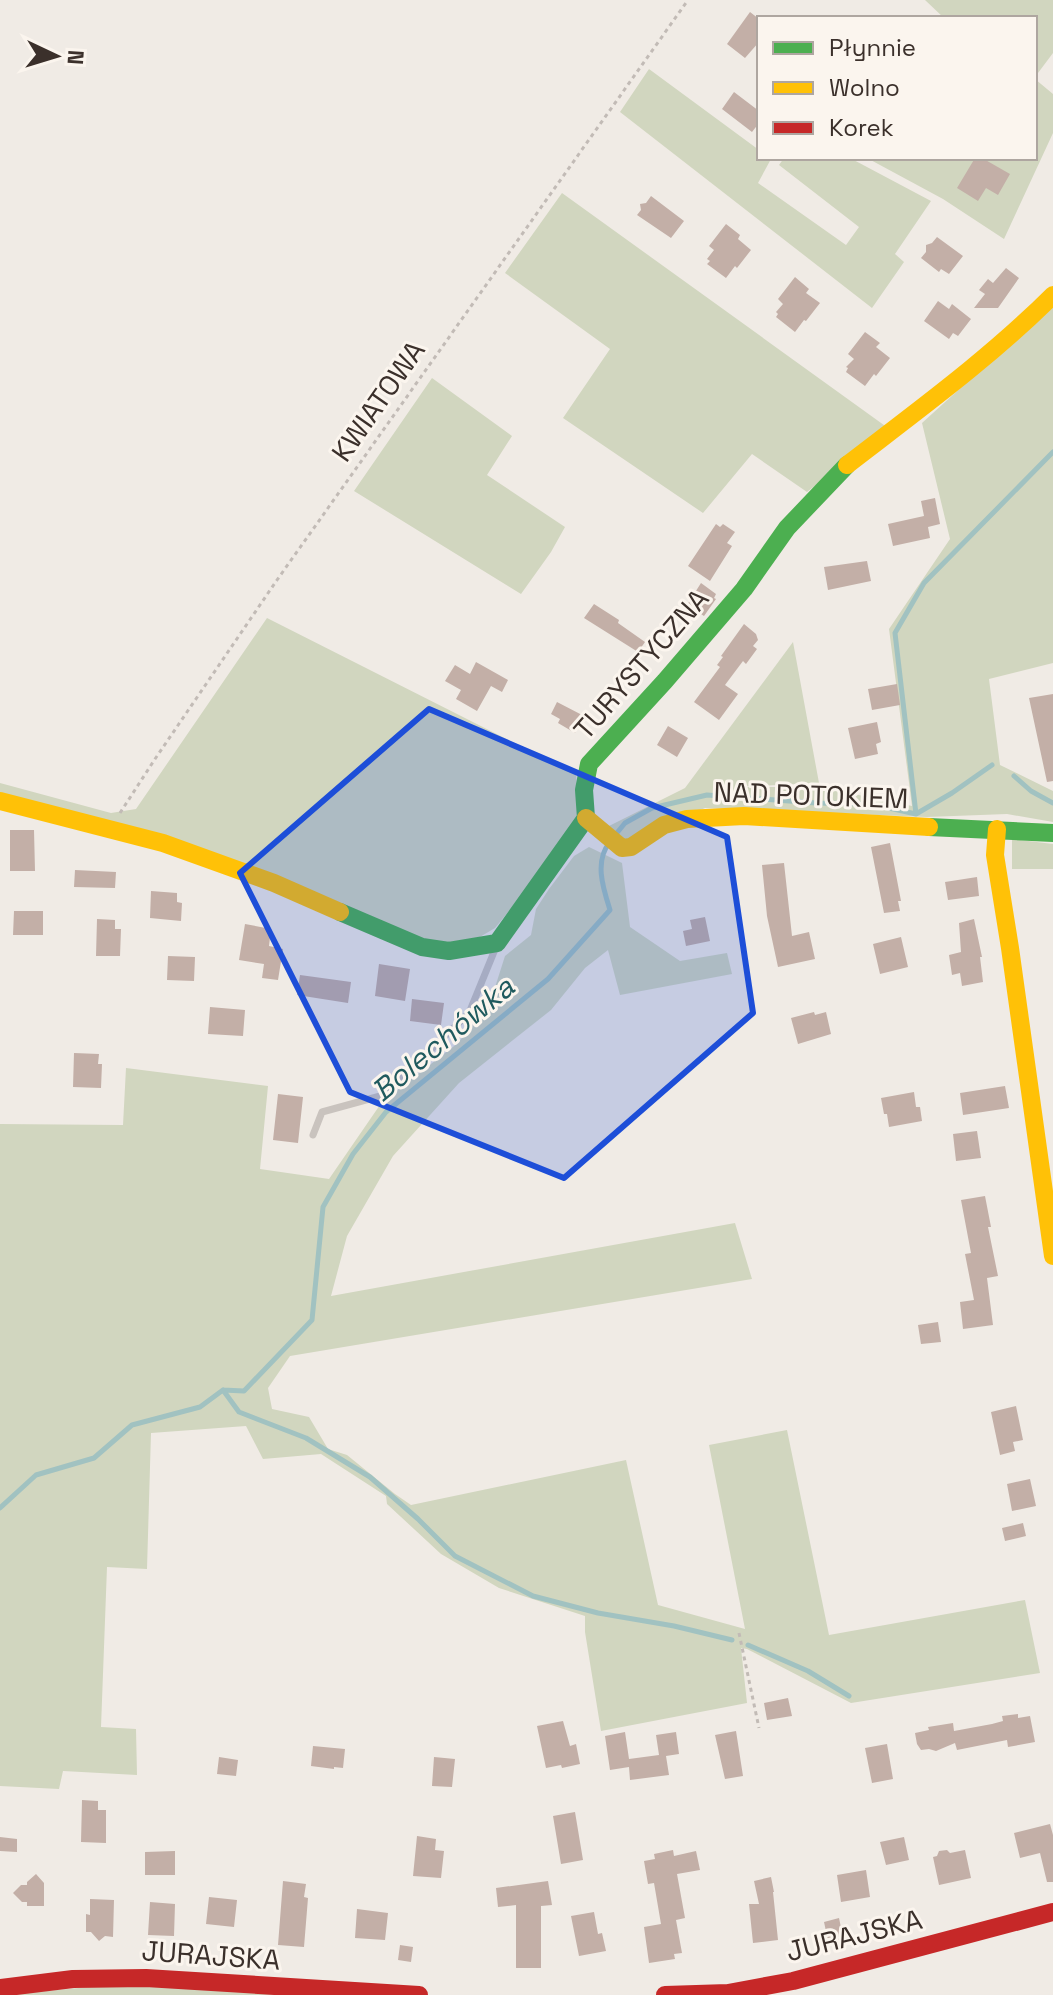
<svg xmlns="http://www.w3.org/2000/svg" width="1053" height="1995" font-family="'Space Grotesk',sans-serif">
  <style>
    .green { fill: #d1d6bf }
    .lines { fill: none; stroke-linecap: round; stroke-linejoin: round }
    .stream { stroke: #a1c2c1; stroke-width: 5 }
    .building { fill: #c3afa7 }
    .path { stroke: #c2bbb6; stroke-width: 3; stroke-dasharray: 4 4; stroke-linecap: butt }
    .lane { stroke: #c9c3be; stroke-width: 7 }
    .fast { stroke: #4caf50; stroke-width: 18 }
    .slow { stroke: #ffc107; stroke-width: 18 }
    .jam { stroke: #c62828; stroke-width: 18 }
    .marked { fill: #1d4ed8; fill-opacity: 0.2; stroke: #1d4ed8; stroke-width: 6; stroke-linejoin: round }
    .labels { text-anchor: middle; stroke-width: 6; stroke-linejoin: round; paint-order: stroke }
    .street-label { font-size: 28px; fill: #3b302b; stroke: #fbf5ee }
    .water-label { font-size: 30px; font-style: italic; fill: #1f5a5e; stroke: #fbf5ee }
  </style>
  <rect width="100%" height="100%" fill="#f0ebe5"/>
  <path class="green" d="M925,0H1053V53L1035,77V18H944Z
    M649,69L759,150V158L771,159L758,183L846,245L859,227L779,165L784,158H850L931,201L895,254L904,262L872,308L620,112Z
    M1035,79L1053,94V133L1004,239L943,199L867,158H1035Z
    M562,193L888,428L807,492L752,454L703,513L563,418L610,349L505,273Z
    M1053,304V663L989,679L1000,765L1053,791V822L1007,814L927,817L705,808L628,842L609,826L685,788L793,642L819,783L734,787H820L912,806L889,629L950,539L922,423Z
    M432,378L512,436L487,475L565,527L551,552L521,594L354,491Z
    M267,618L576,774L578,806L586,822L551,860L495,928L468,944L433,942L0,795V783L111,813L136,809Z
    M1012,839L1053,844V869H1012Z
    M589,847L622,863L630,927L680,961L727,953L732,974L620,995L608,950L585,968L551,1010L459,1083L393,1156L347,1236L331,1296L735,1223L752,1279L290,1356L268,1388L272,1409L309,1417L328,1449L347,1455L395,1494L411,1505L626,1460L658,1605L745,1629L709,1445L787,1430L829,1635L1025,1600L1040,1673L851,1703L747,1649L741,1648L747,1703L601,1731L585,1632V1616L499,1588L441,1554L387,1504L386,1496L321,1454L263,1459L246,1426L151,1433L147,1569L107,1567L101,1727L136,1729L137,1775L63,1771L59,1789L0,1786V1124L123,1125L126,1068L268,1086L260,1169L329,1179L382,1102L458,1043L490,1003L505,956L531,935L536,909L549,889L574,856Z
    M154,1981L286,1995H3Z"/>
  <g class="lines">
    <path class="stream" d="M1014,776L1031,791L1053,803
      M916,814L895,633L924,583L1053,452
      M616,834L625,823L652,808L707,795L816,803L871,804L916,814L952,793L992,765
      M223,1390L239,1412L306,1438L370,1477L418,1519L455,1556L533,1596L598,1613L674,1626L732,1640
      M0,1508L36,1475L94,1458L132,1425L200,1407L223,1390L244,1391L312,1320L323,1207L353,1154L386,1112L548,979L610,910C603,888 594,861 610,842
      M748,1645L808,1671L849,1696"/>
  </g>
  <path class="building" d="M750,12L759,19V42L745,58L727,44Z
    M734,92L759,111V123L752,132L722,109Z
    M975,158H982L1010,174L998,195L986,188L978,201L957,188Z
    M651,196L684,221L671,238L637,215L641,210L640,204L646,203Z
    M726,224L740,235L738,239L751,250L737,268L735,266L726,278L707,264L710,261L707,259L714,250L709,246Z
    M937,237L963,256L949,274L941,269L939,272L921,258L926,252V245L932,243Z
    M1006,268L1019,278L998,308H974L985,294L979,290L988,279L993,283Z
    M795,277L809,289L806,293L820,303L806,321L804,320L795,332L776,317L778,314L776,312L783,304L778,299Z
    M938,301L949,309L952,304L971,319L958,336L953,333L949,339L924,321Z
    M865,332L880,343L876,347L890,358L876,376L874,374L865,386L846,372L848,368L846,367L854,359L848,354Z
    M935,498L940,524L928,527L930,538L893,546L888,524L924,516L921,501Z
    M716,524L720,527L723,524L735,532L727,543L732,546L710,581L688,566Z
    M867,561L871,581L828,590L824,567Z
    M701,583L716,594L714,598L716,599L704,616L687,605Z
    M594,604L619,620L618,623L645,642L638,652L584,618Z
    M744,624L756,634L758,640L753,646L757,649L746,664L743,661L725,685L738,694L719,720L694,702L720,667L717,665L723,657L721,656Z
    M476,662L508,680L502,692L491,686L477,711L456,699L461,690L445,681L455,665L470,674Z
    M897,684L900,705L872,710L868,689Z
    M1053,694V781L1047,782L1029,698Z
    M557,702L584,716L575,733L558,723L560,719L551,714Z
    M877,722L881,742L876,744L878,754L855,759L848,728Z
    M668,726L688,738L677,757L657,745Z
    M10,830H34L35,871H10Z
    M890,843L901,901H898L900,911L884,913L871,847Z
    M784,863L792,936L809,932L815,959L778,967L767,916L762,865Z
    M75,870L116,872L115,888L74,887Z
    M977,877L979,896L948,900L945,882Z
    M151,891L177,893V902L182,903L181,921L150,918Z
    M14,911H43V935H13Z
    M705,917L710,941L686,946L683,931L692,929L690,920Z
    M97,919L115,920V929H121L120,956H96Z
    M974,919L982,957H980L983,982L962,986L960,973L952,975L949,955L961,952L959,923Z
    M245,924L271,929L269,946L283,949L278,980L262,978L264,964L239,960Z
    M901,937L908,967L880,974L873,944Z
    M168,956L195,957L194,981L167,980Z
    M379,964L410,969L405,1001L375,996Z
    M300,975L351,982L348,1003L297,995Z
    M412,999L444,1003L441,1025L410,1021Z
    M210,1007L245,1010L243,1036L208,1034Z
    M814,1012L815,1015L826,1012L831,1034L798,1044L791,1018Z
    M74,1053L99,1054L98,1064H102L101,1088L73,1087Z
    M1005,1086L1009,1108L963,1115L960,1093Z
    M914,1092L916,1107H920L922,1121L889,1127L887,1114H884L881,1098Z
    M278,1094L303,1097L298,1143L273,1140Z
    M977,1131L981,1158L956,1161L953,1134Z
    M985,1196L991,1227H988L998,1276L987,1278L993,1325L963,1329L960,1302L974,1300L965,1254L971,1253L961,1200Z
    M938,1322L941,1342L921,1344L918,1325Z
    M1016,1406L1023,1440L1013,1442L1015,1451L1000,1455L991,1412Z
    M1030,1479L1036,1506L1012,1511L1007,1484Z
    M1023,1523L1026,1536L1005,1541L1002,1528Z
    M788,1698L792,1716L767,1720L764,1703Z
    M1018,1714V1718L1030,1716L1035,1742L1008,1747L1007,1740L957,1750L955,1743L936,1751L929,1749L921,1750L917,1744L915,1733L929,1730L928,1727L953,1723L954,1731L992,1724L1003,1721L1002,1716Z
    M563,1721L570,1746L576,1744L580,1764L562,1768L561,1765L546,1768L537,1726Z
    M736,1731L743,1776L725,1779L715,1735Z
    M625,1732L629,1759L659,1755L656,1735L676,1732L679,1754L666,1756L669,1775L630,1780L629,1767L610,1770L605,1736Z
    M887,1744L893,1779L872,1783L865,1748Z
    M313,1746L345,1749L343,1768L334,1767V1769L311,1766Z
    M219,1757L238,1760L236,1776L217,1774Z
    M434,1757L455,1759L452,1787L432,1786Z
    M82,1800L98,1801V1810H106V1843L81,1842Z
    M575,1812L583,1860L561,1864L553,1816Z
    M1050,1824L1053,1835V1882H1047L1040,1853L1020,1858L1014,1833Z
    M417,1836L436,1839L435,1850L444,1851L441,1878L413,1876Z
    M0,1837L17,1839V1852L0,1851Z
    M904,1837L909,1860L886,1865L880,1842Z
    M673,1850L674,1856L696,1851L700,1870L677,1874L685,1918L676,1920L682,1953L674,1954L675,1959L649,1963L644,1927L661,1924L654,1883L648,1884L644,1861L655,1859L654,1854Z
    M947,1850L950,1853L965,1850L971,1878L939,1885L933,1857L937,1856L939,1851Z
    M175,1851V1875H145V1852Z
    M866,1870L870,1897L841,1902L837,1875Z
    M36,1874L44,1883V1906H27V1902H22L13,1893L21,1885H27V1882Z
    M771,1877L774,1892H773L778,1940L753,1943L749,1904H759L754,1881Z
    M283,1881L306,1884L304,1897L308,1898L304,1947L278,1945Z
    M548,1881L552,1905L541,1906V1968H516V1905L498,1907L496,1888Z
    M209,1897L237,1900L234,1927L206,1924Z
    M90,1899L114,1900L113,1937L105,1936L99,1941L91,1932H86V1914L90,1915Z
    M150,1902L175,1904L174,1936L148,1935Z
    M357,1909L388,1913L385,1940L355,1938Z
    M594,1912L598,1934L602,1933L606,1951L579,1956L571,1916Z
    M839,1918L844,1942L829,1945L824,1922Z
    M400,1945L413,1947L411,1962L398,1960Z"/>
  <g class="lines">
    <path class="path" d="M120,813L155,759L277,580L688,0
      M739,1633L759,1728"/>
    <path class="lane" d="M313,1135L322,1112L384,1095L469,1013L496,947"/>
    <path class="fast" d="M929,827L1053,833
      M340,912L422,947L449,951L497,943L586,818L584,790L589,764L665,681L744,589L787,528L847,465"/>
    <path class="slow" d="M847,465C917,411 990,358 1053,295
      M0,801L163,843L274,883L340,912
      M586,818L622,848L631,847L664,825L687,819L744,816L929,827
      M997,829L995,855L1010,948L1053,1256"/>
    <path class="jam" d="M0,1988L73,1979L146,1978L419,1995
      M665,1995L728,1993L793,1981L1053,1912"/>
  </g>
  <path class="marked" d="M429,709L727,837L753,1013L564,1178L350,1092L240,873Z"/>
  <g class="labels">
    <g class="street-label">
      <text transform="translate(378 401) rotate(-55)" y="10">KWIATOWA</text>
      <text transform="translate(641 664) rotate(-49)" y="10">TURYSTYCZNA</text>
      <text transform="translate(811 795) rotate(2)" y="10">NAD POTOKIEM</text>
      <text transform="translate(854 1935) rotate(-14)" y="10">JURAJSKA</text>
      <text transform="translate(211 1955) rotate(4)" y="10">JURAJSKA</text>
    </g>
    <g class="water-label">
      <text transform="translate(443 1039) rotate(-40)" y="10">Bolechówka</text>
    </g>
  </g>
  <rect x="757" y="16" width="280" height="144" fill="#fbf5ee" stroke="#aea6a0" stroke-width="2"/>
  <rect x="773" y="42" width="40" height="12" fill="#4caf50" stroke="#aea6a0" stroke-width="2"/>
  <text x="829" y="56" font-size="24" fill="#3b302b">Płynnie</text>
  <rect x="773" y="82" width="40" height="12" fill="#ffc107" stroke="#aea6a0" stroke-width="2"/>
  <text x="829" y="96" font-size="24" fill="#3b302b">Wolno</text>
  <rect x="773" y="122" width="40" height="12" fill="#c62828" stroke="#aea6a0" stroke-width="2"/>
  <text x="829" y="136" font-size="24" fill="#3b302b">Korek</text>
  <g transform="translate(56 56) rotate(94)" stroke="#fbf5ee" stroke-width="6" paint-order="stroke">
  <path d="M0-6L14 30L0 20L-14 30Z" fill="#3b302b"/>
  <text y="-12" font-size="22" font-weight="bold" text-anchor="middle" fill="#3b302b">N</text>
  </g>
</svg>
